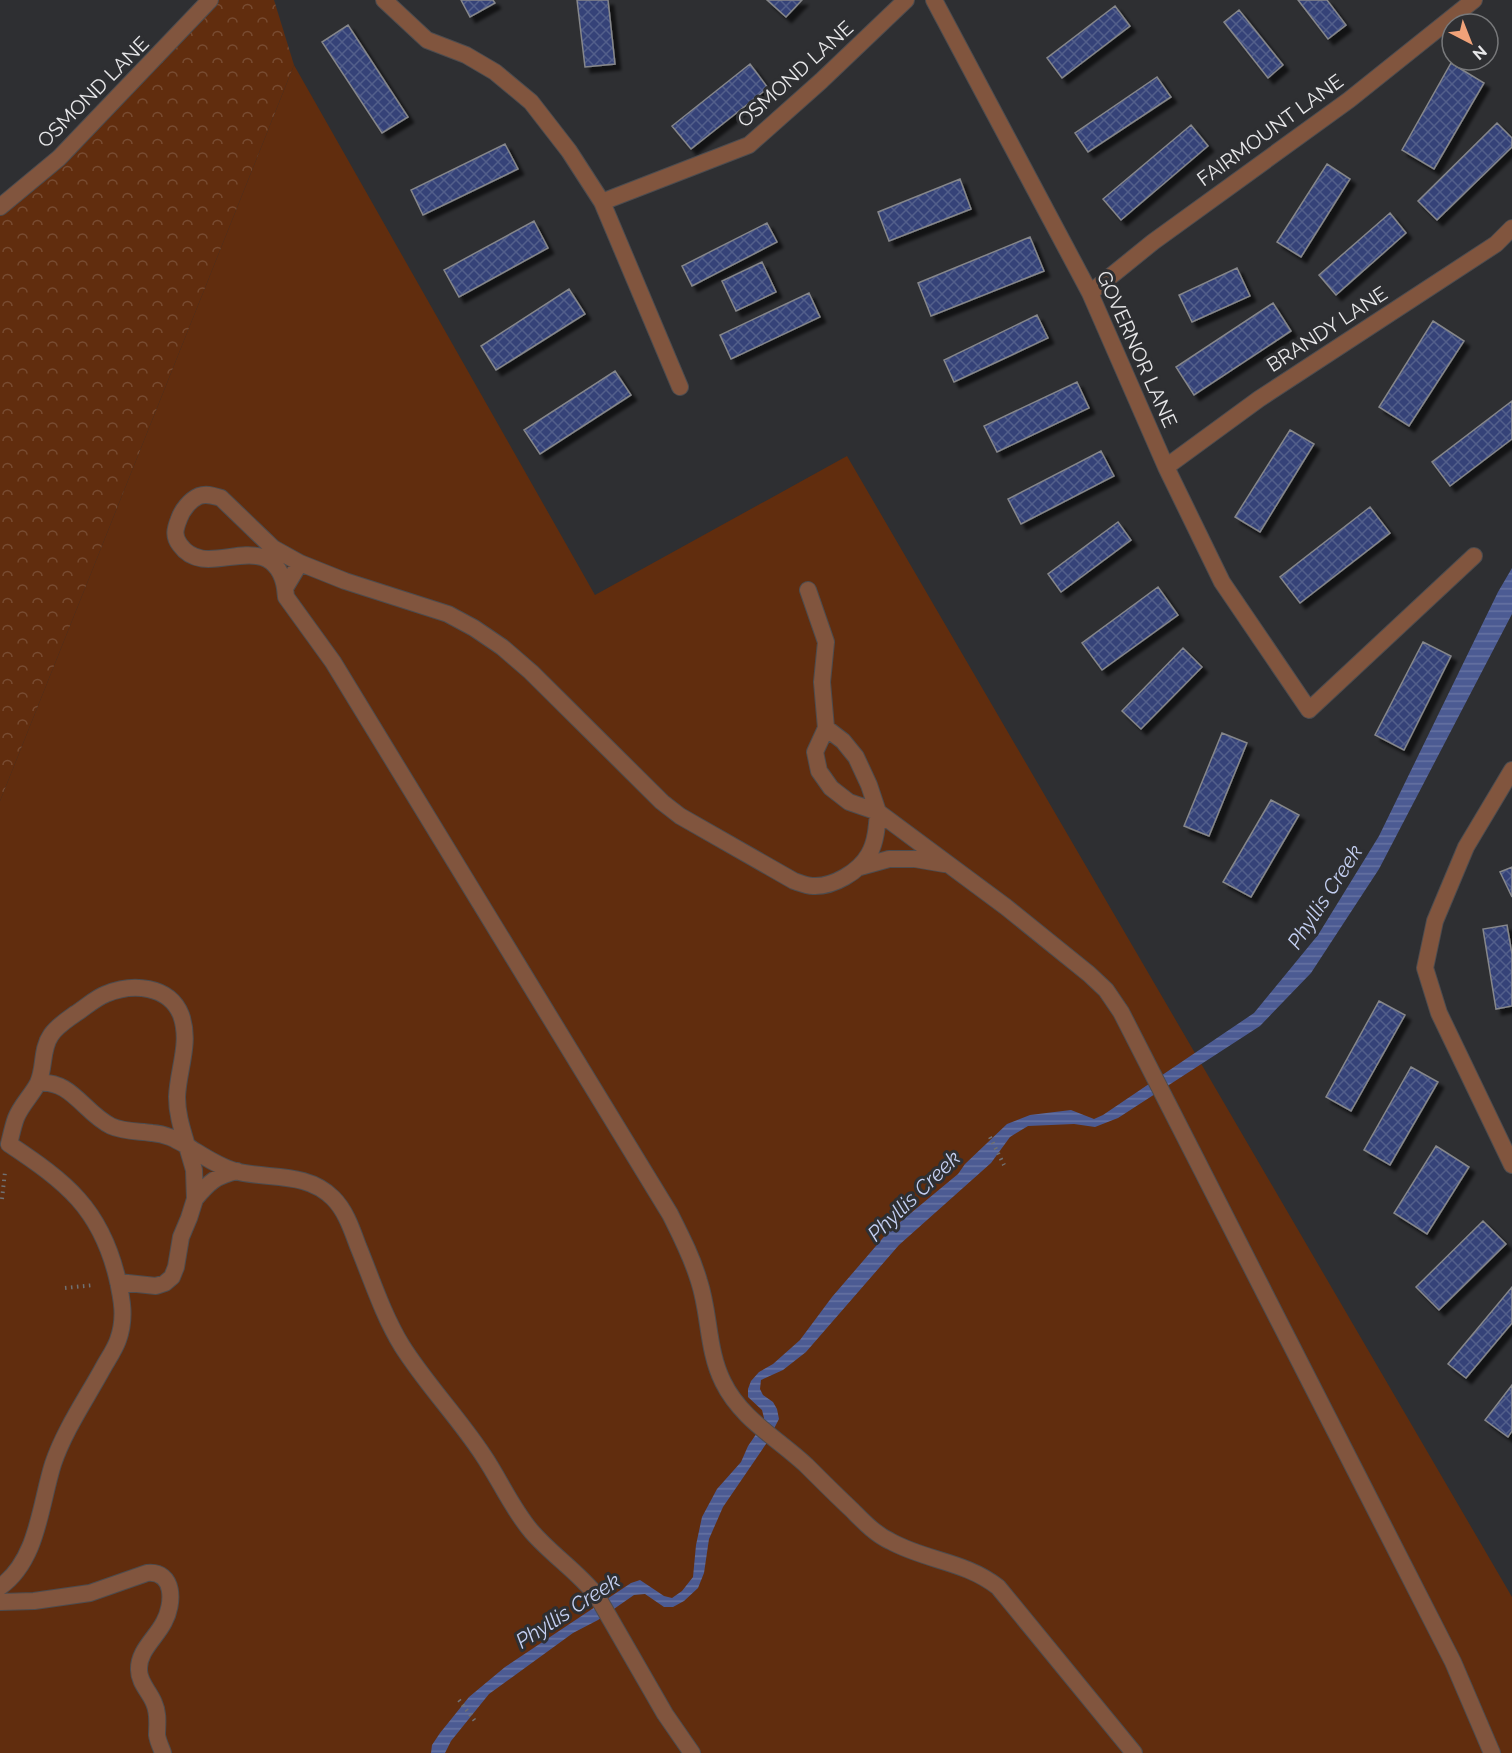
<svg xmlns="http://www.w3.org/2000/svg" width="1512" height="1753" font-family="Raleway,sans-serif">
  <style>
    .green { fill: #612d0e }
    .forest { fill: url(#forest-crowns) }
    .water { fill: url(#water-rules) }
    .building { fill: url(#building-cross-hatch); stroke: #86878b; stroke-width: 1.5; filter: url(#shadow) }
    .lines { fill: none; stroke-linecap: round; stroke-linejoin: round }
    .service-casing { stroke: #4c4c4f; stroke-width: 18 }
    .minor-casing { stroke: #4c4c4f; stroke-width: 18 }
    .path { stroke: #707173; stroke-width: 4; stroke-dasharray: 1.5 4.5; stroke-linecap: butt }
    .service { stroke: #81553e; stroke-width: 16 }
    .minor { stroke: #81553e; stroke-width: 16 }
    .labels { text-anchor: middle; stroke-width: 6; stroke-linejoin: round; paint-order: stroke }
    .street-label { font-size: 20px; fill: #e7e7e9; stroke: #2e2f32 }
    .water-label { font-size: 21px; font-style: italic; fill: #c4cff1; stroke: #2e2f32 }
  </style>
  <defs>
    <pattern id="forest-crowns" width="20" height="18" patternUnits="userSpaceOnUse" patternTransform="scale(1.5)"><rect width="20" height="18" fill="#612d0e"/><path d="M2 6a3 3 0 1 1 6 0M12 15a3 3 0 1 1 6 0" fill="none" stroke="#784b31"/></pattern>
    <pattern id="water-rules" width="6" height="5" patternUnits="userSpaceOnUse" patternTransform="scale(1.5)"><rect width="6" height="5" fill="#4c5b93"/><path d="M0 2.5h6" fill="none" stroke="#6673a2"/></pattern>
    <pattern id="building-cross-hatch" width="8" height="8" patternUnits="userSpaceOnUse" patternTransform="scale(1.5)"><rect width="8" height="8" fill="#354378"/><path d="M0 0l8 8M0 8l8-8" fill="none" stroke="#525e8b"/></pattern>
    <filter id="shadow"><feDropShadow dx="5.5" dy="5.5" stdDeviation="1.5" flood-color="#0009"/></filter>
  </defs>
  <rect width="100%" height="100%" fill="#2e2f32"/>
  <path class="green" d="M294,65L595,595L847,456L1512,1597V1753H0V801Z"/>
  <path class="forest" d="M210,0H274L294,65L0,801V207Z"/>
  <path class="water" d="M1512,568V614L1379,869L1311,973L1260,1026L1118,1118L1095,1127L1074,1124L1028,1126L1010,1137L991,1163L899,1245L806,1352L783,1370L761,1380L760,1389L763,1395L773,1402L777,1409L779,1419L766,1444L723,1507L709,1539L704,1573L698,1588L684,1601L673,1607H664L645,1594L634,1595L598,1620L573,1633L489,1694L451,1741L445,1753H431L432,1745L440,1733L469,1697L505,1667L631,1583L640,1580L664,1596L672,1598L682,1591L693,1577L696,1545L702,1517L717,1489L741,1462L748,1446L763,1424L764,1418L762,1410L748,1397V1389L751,1381L759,1372L773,1364L800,1340L832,1297L888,1232L958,1174L965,1164L1007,1124L1030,1115L1071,1110L1094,1119L1103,1115L1254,1013L1318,935L1379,836L1498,592Z"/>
  <path class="building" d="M461,0H493L495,3L470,17Z
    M577,0H608L615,64L585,67Z
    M767,0H802L786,17Z
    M1298,0H1327L1346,25L1328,39Z
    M1115,6L1130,26L1062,78L1047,58Z
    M1239,10L1283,65L1268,78L1224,22Z
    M348,25L408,117L382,133L322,42Z
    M1451,63L1484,83L1434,169L1402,150Z
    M750,64L768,88L691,149L672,126Z
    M1157,77L1171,97L1088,152L1075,133Z
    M1497,123L1512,138V147L1437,220L1418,201Z
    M1191,125L1208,146L1121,220L1103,199Z
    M505,144L518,169L423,215L411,190Z
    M1327,164L1350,179L1301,257L1277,242Z
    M960,179L971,209L889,241L878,212Z
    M1390,213L1406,233L1336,295L1319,275Z
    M534,221L548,248L459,297L444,270Z
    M767,223L777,242L692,286L682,266Z
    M1030,237L1044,271L931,316L918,283Z
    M762,262L776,292L736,311L722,281Z
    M1237,268L1250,296L1192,322L1179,295Z
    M569,289L585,314L496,370L481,346Z
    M809,293L820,317L731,359L720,335Z
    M1273,303L1291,331L1194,395L1176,367Z
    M1037,315L1048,338L954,382L944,360Z
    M1433,321L1464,341L1409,426L1379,407Z
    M615,371L631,395L540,454L524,430Z
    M1077,382L1089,408L997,452L984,426Z
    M1512,401V439L1450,486L1432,462Z
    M1290,430L1314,444L1260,532L1235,517Z
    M1101,451L1114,476L1021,524L1008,499Z
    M1370,507L1390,533L1300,603L1280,577Z
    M1118,522L1131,540L1061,592L1048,574Z
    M1158,587L1178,615L1102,670L1082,643Z
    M1423,642L1451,656L1404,750L1375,735Z
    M1183,648L1202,667L1141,729L1122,711Z
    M1222,733L1247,743L1209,836L1184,826Z
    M1271,800L1299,815L1251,897L1223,882Z
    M1512,867V897L1500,872Z
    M1507,925L1512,954V1006L1496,1009L1483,929Z
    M1379,1001L1405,1015L1351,1111L1326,1097Z
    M1411,1067L1438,1082L1390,1165L1364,1150Z
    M1436,1146L1469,1167L1427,1234L1394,1213Z
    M1483,1221L1506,1244L1439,1310L1416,1287Z
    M1512,1287V1323L1466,1378L1448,1364Z
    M1512,1385V1431L1508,1437L1485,1420Z"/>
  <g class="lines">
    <g class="service-casing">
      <path id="service" d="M300,563L285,588L286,597L333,662L670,1214C681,1236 692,1257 699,1281C710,1314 707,1350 723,1382C741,1419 777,1438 806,1465C821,1480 836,1495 852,1510C863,1521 875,1534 890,1541C926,1561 965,1561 998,1587L1134,1753
        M285,588C283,575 276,561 262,557C235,549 200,573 180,545C173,536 175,529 179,519C182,510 190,500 199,496C207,493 214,496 221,498L273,548L300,563L345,581L448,614L474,628L502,647L531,672L662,802L680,816L794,881C800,883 807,886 813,886C833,887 859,872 869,854C876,842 877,826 878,812L849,802L831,788L819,771L815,752L826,728L822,682L826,642L808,590
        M826,728L843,741L856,757L869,785L878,812L1006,907L1089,974L1106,990L1121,1012L1453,1662L1492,1753
        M860,867L889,859H915L944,864
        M38,1083C71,1079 84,1113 111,1126C124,1132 139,1131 152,1133C166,1134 175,1139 187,1146L194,1170L195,1199L189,1218L181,1237L176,1267L172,1277L165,1283L156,1286L118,1282
        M195,1199C209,1182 216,1176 237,1171
        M0,1587C38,1560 40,1505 53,1464C64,1431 86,1399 103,1368C108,1359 115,1349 118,1340C126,1318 122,1299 117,1277C100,1208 66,1182 9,1144C11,1136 13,1126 16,1118C21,1105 32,1095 38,1083C45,1068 41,1049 51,1035C57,1026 67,1020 75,1014C85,1008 95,998 106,994C132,983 169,985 181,1015C191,1043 178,1069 177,1097C177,1114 182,1129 187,1146C202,1155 217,1166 235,1171C268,1180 306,1171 333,1198C346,1211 352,1230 358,1246C372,1280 383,1315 402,1346C426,1384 458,1417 483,1455C500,1480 512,1509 532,1532C552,1555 578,1572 597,1596L665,1714L692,1753
        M0,1602L34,1601L90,1593L147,1573C175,1570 174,1604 164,1622C156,1638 138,1651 139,1670C139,1683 150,1692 154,1703C159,1714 157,1725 157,1735C158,1742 161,1747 163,1753"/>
    </g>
    <g class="minor-casing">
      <path id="minor" d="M384,0L427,40L466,55L495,72L531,102L569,151L602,202L680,387
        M934,0L1090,293L1166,467L1222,582L1309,710L1474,556
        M602,202L749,145L821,81L906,0
        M0,207L59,158L210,0
        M1090,293L1153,242L1349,100L1474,0
        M1166,467L1259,399L1496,244L1512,228
        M1512,770L1466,847L1435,921L1425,968L1439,1013L1512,1165"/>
    </g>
    <path class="path" d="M990,1137L1004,1165
      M2,1199L5,1172
      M65,1288L94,1285
      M459,1700L475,1721"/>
    <use href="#service" class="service"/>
    <use href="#minor" class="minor"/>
  </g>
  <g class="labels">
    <g class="street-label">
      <text transform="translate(795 74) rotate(-42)" y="7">OSMOND LANE</text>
      <text transform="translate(93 92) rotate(-45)" y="7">OSMOND LANE</text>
      <text transform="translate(1270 130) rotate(-36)" y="7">FAIRMOUNT LANE</text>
      <text transform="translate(1327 329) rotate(-33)" y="7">BRANDY LANE</text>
      <text transform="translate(1137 349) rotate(66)" y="7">GOVERNOR LANE</text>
    </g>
    <g class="water-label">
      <text transform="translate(1325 897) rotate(-57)" y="7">Phyllis Creek</text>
      <text transform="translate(914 1196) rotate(-44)" y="7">Phyllis Creek</text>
      <text transform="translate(568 1611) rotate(-33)" y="7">Phyllis Creek</text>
    </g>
  </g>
  <g transform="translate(1470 42) rotate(138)"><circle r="28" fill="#2e2f32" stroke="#78797b" stroke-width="1.5"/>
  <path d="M0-4.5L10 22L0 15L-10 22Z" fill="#f0a279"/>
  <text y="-9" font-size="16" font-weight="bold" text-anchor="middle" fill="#e7e7e9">N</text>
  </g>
</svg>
